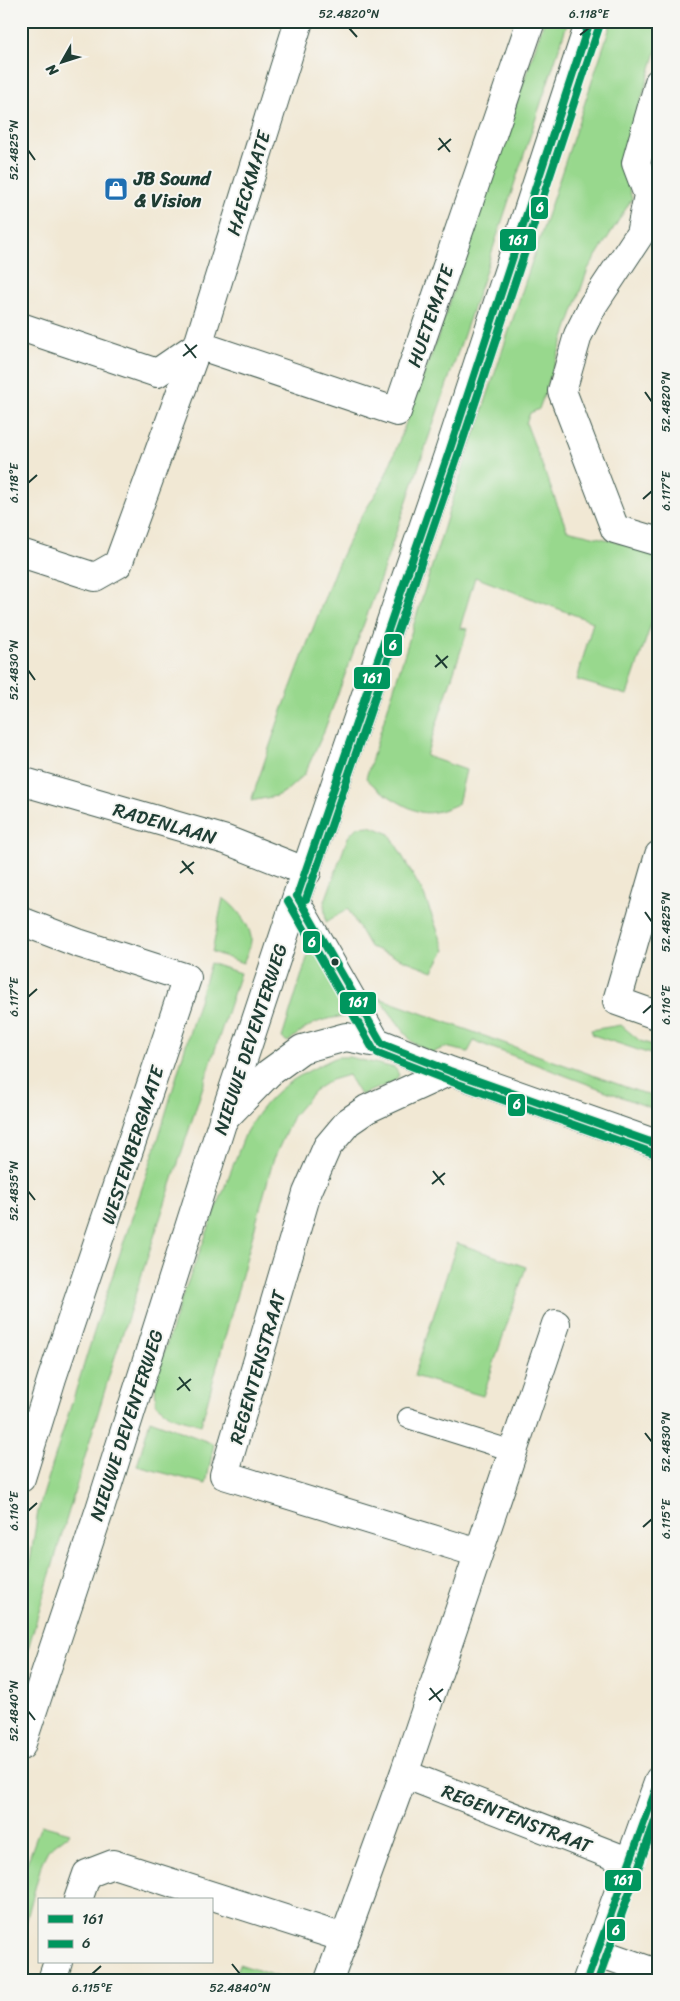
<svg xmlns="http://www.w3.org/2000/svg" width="680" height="2001" font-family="Sriracha,sans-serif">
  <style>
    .green { fill: #98d88d; stroke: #5c8a60 }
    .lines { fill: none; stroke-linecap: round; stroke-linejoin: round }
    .lane-casing { stroke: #3e574c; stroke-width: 22 }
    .street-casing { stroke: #3e574c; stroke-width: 30 }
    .secondary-casing { stroke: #3e574c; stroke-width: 30 }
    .lane { stroke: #fff; stroke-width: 20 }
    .street { stroke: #fff; stroke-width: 28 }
    .secondary { stroke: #fff; stroke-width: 28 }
    .bus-1-casing { stroke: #f6f6f2; stroke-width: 11 }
    .bus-2-casing { stroke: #f6f6f2; stroke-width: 11 }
    .bus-1 { stroke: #00965e; stroke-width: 8 }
    .bus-2 { stroke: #00965e; stroke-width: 8 }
    .ticks { fill: none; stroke: #1f3d34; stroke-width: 2 }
    .bus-dot { fill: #1f3d34; stroke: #f6f6f2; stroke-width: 2 }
    .labels { text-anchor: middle; stroke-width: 4; stroke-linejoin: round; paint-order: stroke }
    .poi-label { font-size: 19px; font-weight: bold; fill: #1f3d34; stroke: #f6f6f2; text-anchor: start }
    .street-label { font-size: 19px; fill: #1f3d34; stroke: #f6f6f2 }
    .line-badge { stroke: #f6f6f2; stroke-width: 2 }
    .badge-label { font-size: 14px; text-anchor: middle; font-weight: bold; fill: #fff }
    .neatline { fill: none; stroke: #1f3d34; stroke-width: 2 }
    .ticks-label { font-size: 12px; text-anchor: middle; fill: #1f3d34 }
  </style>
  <rect width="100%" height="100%" fill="#f6f6f2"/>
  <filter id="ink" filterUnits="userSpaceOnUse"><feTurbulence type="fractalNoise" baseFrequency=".02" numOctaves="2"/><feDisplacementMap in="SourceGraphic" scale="10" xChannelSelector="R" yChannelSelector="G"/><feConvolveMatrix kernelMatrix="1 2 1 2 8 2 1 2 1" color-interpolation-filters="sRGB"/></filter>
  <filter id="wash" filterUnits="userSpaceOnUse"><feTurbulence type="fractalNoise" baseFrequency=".0096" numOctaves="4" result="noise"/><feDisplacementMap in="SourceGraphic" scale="20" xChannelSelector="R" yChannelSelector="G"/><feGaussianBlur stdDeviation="1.12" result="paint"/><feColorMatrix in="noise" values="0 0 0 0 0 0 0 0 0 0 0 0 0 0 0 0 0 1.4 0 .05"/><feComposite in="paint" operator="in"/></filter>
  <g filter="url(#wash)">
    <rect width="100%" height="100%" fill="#f1e8d4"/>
    <path class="green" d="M544,21H568L484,276L376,591L323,734L304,775L286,791L276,796L251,801L280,716L335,570L356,525L382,484L395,452L438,337Z
      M612,21H659V42L622,163L632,199L588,269L539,409L530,413L526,423L567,530L639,547L659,555V601L627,695L577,680L593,622L475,577L460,628L468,629L426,756L466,770L458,804C446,809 432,815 420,812C406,808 375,789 366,778L449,511Z
      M370,826L390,834L424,895L445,950L433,971L370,947L348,909L326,922L324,904L348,837L357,827Z
      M223,898C234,905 249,923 251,937C252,945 246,956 243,963L212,952Z
      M312,942L358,1016C326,1017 313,1020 288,1042L282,1038Z
      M210,963L240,973L112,1366L21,1672V1596L28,1575L38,1511L100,1313L157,1143Z
      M379,998L659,1099V1111L474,1041L468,1052L445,1047L432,1053L412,1042Z
      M621,1025L640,1041L659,1047V1057L593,1035L591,1030Z
      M337,1057H349L395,1068L399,1075L394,1082L360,1095L348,1075L331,1080L314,1091L293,1116L273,1161L201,1425L171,1416L156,1404L155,1380L182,1297L246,1132C272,1088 293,1078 337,1057Z
      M457,1243L526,1267L483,1396L414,1376Z
      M150,1420L214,1444L206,1484L137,1466Z
      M41,1825L70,1833L48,1850L42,1862L21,1941V1880Z
      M239,1964L287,1980H234Z"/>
  </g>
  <g filter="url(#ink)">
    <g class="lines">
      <g class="lane-casing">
        <path id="lane" d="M297,896L382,1044
          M408,1418L513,1451"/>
      </g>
      <g class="street-casing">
        <path id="street" d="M659,82L636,163L648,195L640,234L593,305L578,335L562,391L615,529L659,542
          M21,327L157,373L198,345
          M198,345L397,412L531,21
          M21,553L95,577L118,564L198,345L299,21
          M21,781L226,840L307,872
          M659,855L617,1001L659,1016
          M21,921L78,943L187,978L52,1378L21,1478
          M450,1071L367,1109L348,1122L327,1147L307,1193L224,1475L478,1553
          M223,1120L269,1073L302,1049L346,1037L382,1044L450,1071L659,1145
          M404,1774L630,1862
          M78,1900L87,1874L113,1864L344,1938
          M597,1952L659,1974
          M52,1980L58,1962
          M329,1980L404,1774L556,1324
          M587,1980L659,1780"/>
      </g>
      <g class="secondary-casing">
        <path id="secondary" d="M21,1746L100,1509L223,1120L297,896L449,452L590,21"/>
      </g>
      <use href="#lane" class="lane"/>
      <use href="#street" class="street"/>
      <use href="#secondary" class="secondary"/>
      <g class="bus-1-casing">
        <path id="bus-1" d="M297,896L449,452L590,21
          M297,896L382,1044
          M382,1044L450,1071L659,1145
          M587,1980L659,1781"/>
      </g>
      <g class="bus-2-casing">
        <path id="bus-2" d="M306,899L458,455L600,24
          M288,901L373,1049
          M378,1053L447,1080L656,1154
          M598,1980L659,1810"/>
      </g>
      <use href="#bus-1" class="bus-1"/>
      <use href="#bus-2" class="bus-2"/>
    </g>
  </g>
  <path class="ticks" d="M349,28L357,37M580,35L589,28M439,138L450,152M28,150L35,160M438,150L451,139M185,344L196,358M183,356L197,345M645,392L652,402M28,483L37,475M643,499L652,491M436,655L447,668M435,667L448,656M28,670L35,680M182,861L193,874M180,873L194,862M645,912L652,922M28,997L37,989M643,1013L652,1005M433,1171L444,1185M432,1184L445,1173M28,1191L35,1200M179,1377L190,1391M177,1390L191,1379M645,1433L652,1442M28,1511L37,1503M643,1527L652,1519M430,1688L441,1702M429,1700L443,1689M28,1711L35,1720M232,1964L240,1974M92,1974L101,1966"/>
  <defs>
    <g id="shop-square" transform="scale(1.25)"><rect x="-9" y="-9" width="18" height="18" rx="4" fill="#1f6fb2" stroke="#f6f6f2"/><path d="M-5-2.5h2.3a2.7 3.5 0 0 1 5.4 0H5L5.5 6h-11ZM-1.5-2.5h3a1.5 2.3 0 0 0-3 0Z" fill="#fff"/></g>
  </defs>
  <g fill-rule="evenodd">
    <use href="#shop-square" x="116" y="189"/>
  </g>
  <circle class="bus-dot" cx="335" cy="962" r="4.5"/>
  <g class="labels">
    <g class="poi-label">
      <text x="134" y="185">JB Sound<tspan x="134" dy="22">&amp; Vision</tspan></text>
    </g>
    <g class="street-label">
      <text transform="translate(248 183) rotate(-73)" y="7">HAECKMATE</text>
      <text transform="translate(430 316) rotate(-71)" y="7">HUETEMATE</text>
      <text transform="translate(165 823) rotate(16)" y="7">RADENLAAN</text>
      <text transform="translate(250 1039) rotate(-72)" y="7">NIEUWE DEVENTERWEG</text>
      <text transform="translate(132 1145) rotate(-72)" y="7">WESTENBERGMATE</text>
      <text transform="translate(257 1367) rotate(-74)" y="7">REGENTENSTRAAT</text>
      <text transform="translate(126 1425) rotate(-72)" y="7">NIEUWE DEVENTERWEG</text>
      <text transform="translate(517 1818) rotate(21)" y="7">REGENTENSTRAAT</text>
    </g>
  </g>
  <g class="line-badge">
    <rect x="530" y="196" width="19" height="24" rx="5" fill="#00965e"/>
    <rect x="499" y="228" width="38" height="24" rx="5" fill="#00965e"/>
    <rect x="383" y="633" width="20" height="24" rx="5" fill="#00965e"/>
    <rect x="353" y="666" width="38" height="24" rx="5" fill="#00965e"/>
    <rect x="302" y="930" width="19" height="24" rx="5" fill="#00965e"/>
    <rect x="339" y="991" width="38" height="24" rx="5" fill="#00965e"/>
    <rect x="507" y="1093" width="19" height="24" rx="5" fill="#00965e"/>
    <rect x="604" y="1869" width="38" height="23" rx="5" fill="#00965e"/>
    <rect x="606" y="1918" width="20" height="24" rx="5" fill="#00965e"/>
  </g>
  <g class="badge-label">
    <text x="540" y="212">6</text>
    <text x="518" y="245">161</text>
    <text x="393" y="650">6</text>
    <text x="372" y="683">161</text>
    <text x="312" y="947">6</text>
    <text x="358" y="1007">161</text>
    <text x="517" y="1109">6</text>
    <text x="623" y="1885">161</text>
    <text x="616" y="1935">6</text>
  </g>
  <rect width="680" height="2001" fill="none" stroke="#f6f6f2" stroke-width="55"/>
  <rect x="38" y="1898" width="175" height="65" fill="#f6f6f2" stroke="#a0aca6"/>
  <rect x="48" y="1915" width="25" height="8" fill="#00965e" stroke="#a0aca6"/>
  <text x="82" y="1924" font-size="15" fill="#1f3d34">161</text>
  <rect x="48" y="1940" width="25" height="8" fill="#00965e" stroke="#a0aca6"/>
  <text x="82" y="1948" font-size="15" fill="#1f3d34">6</text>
  <g transform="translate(62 62) rotate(231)" stroke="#f6f6f2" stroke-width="4" paint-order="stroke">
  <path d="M0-4L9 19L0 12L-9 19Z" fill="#1f3d34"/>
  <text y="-8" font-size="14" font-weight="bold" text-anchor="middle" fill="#1f3d34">N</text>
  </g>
  <rect x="28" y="28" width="624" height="1946" class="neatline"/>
  <g class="ticks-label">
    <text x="349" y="18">52.4820°N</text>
    <text x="589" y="18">6.118°E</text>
    <text transform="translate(14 150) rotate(-90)" y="4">52.4825°N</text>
    <text transform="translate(666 402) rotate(-90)" y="4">52.4820°N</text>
    <text transform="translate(14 483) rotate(-90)" y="4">6.118°E</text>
    <text transform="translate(666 491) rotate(-90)" y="4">6.117°E</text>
    <text transform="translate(14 670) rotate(-90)" y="4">52.4830°N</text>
    <text transform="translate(666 922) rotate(-90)" y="4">52.4825°N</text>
    <text transform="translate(14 997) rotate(-90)" y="4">6.117°E</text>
    <text transform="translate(666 1005) rotate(-90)" y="4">6.116°E</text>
    <text transform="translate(14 1191) rotate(-90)" y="4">52.4835°N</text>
    <text transform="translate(666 1442) rotate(-90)" y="4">52.4830°N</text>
    <text transform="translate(14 1511) rotate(-90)" y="4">6.116°E</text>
    <text transform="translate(666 1519) rotate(-90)" y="4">6.115°E</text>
    <text transform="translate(14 1711) rotate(-90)" y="4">52.4840°N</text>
    <text x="92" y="1992">6.115°E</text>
    <text x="240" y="1992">52.4840°N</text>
  </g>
</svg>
